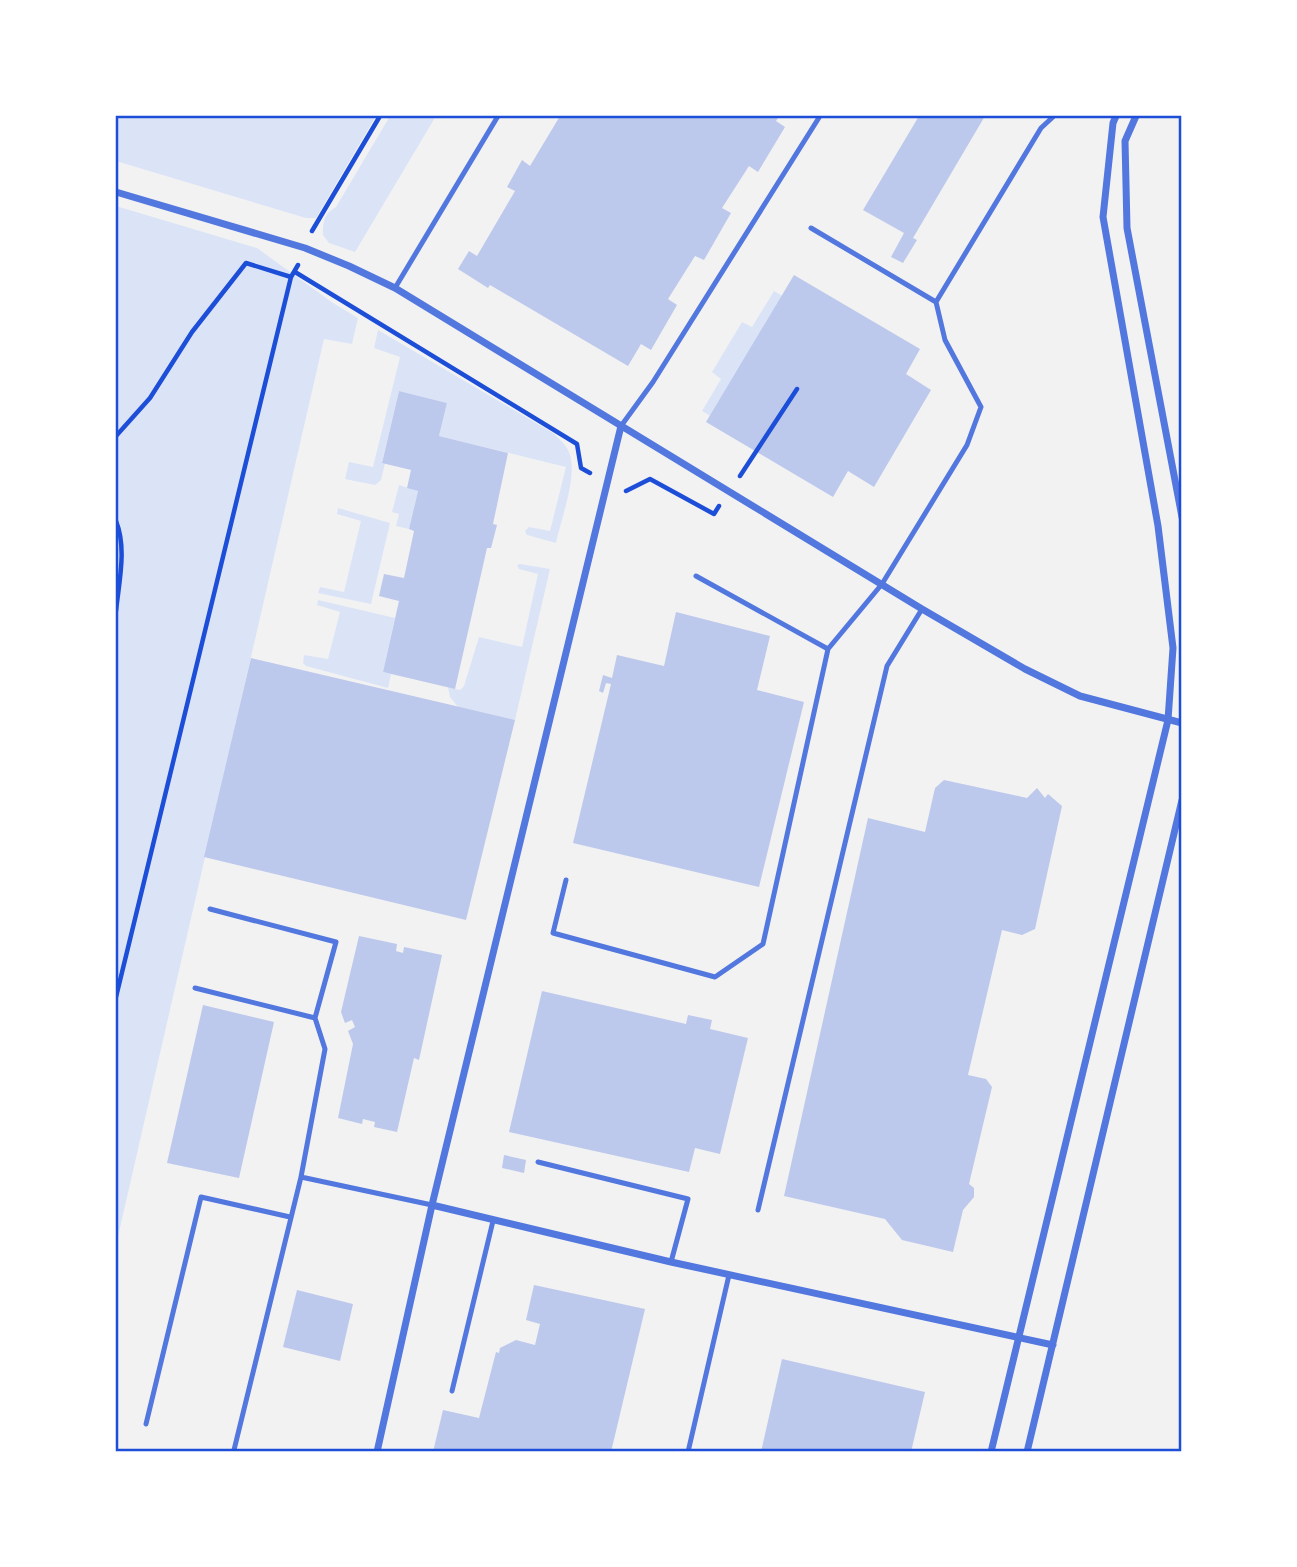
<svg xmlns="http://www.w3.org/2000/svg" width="1297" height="1567" font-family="Commissioner,sans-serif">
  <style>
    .green { fill: #dbe4f7 }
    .building { fill: #bdc9ec }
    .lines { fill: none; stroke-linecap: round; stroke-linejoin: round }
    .path { stroke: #1d4ed8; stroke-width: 4.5 }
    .service { stroke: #5277de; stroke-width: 5 }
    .minor { stroke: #5277de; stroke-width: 7 }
    .neatline { fill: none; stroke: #1d4ed8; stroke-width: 2.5 }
  </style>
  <rect width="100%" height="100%" fill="#f2f2f2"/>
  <path class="green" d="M116,116H376L316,218H306L116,161Z
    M390,116H436L355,252L329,243L323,235C323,221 324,214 336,207Z
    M116,206L257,248L333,303L358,318L352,344L324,339L116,1245Z
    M774,291L799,306L724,424L702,411L721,379L712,372L742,322L752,327Z
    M378,330L553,433C560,440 567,445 570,455C577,478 561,519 556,543L527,535L525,531L529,527L550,531L566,467L439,436L447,403L399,391L382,462L385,463L381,480L375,485L345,479L349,462L373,467L400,357L374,348Z
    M399,485L418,491L409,529L396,526L399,514L392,512Z
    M338,508L390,523L371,604L318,593L320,587L344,592L361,521L337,514Z
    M520,564L550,569L515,720L458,707L450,697L448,687L460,690L464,686L479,637L522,647L538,574L519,569L517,565Z
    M318,600L395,618L383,672L391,674L388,688L306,666L303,663L304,655L328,659L340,612L317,605Z"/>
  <path class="building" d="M560,116H779L776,121L785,127L758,172L749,166L722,208L731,213L704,260L695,256L668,299L677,305L651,350L641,344L628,366L490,285L488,288L458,269L469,251L477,256L515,191L507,187L522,160L530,166Z
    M919,116H985L913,238L917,240L903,263L891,257L904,233L863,210Z
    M794,275L920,349L906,374L931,390L874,487L848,471L833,497L706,422Z
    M399,391L447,403L439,436L508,453L493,524L497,525L491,548H487L455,689L383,672L399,601L379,596L384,574L404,578L414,531L409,529L418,491L407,488L411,470L382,463Z
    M676,612L770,636L757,690L804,702L759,887L573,843L611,684L606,683L603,693L599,691L603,675L612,678L617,655L664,666Z
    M251,658L515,720L466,920L204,857Z
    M944,780L1027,798L1037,788L1045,798L1048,794L1062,806L1035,929L1022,935L1002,930L968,1075L986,1079L992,1087L969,1184L974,1188V1197L963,1210L953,1252L902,1240L885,1219L784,1196L868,818L925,832L935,788Z
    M359,936L397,944L396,951L403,953L404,947L442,955L419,1060L414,1058L397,1132L374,1127L375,1122L363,1119L362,1124L338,1118L353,1044L348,1031L355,1027L352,1020L345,1023L341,1012Z
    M542,991L686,1024L688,1015L712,1020L710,1029L748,1038L720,1154L695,1148L689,1172L509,1132Z
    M203,1005L274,1022L239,1178L167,1163Z
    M504,1155L526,1160L524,1173L502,1168Z
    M534,1285L645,1309L611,1452H433L443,1410L479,1418L496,1352L499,1353L500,1348L516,1340L535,1345L540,1324L526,1320Z
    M297,1290L353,1304L340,1361L283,1347Z
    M782,1359L925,1392L911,1452H761Z"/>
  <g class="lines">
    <path class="path" d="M312,231L380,116
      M295,272L577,444L581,468L590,473
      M116,436L150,398L192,332L246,263L291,277
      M740,476L797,389
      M626,491L650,479L714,514L719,506
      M116,521C127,548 119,582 116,611
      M116,997L291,277L298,265"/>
    <path class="service" d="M395,288L498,116
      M936,302L1041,128L1054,116
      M621,426L653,382L820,116
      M696,576L828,649L882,584L967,445L981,407L945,340L936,302L811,228
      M566,880L553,933L715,977L763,944L828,649
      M210,909L336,942L315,1018L325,1049L301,1177
      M195,988L315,1018
      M538,1162L688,1199L671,1262
      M758,1210L887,666L922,609
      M452,1391L493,1221
      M146,1424L201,1197L290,1217
      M234,1450L301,1177L432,1205
      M688,1452L729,1275"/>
    <path class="minor" d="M1136,116L1125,141L1127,228L1182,517
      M116,192L305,248L349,266L395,288L922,609L1025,669L1080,696L1182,723
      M432,1205L671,1262L1053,1345
      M377,1452L432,1205L621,426
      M991,1452L1168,720L1173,648L1158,526L1103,217L1113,123L1116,116
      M1027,1452L1182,800"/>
  </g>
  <rect width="1297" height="1567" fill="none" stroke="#ffffff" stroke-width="234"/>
  <rect x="117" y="117" width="1063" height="1333" class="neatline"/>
</svg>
